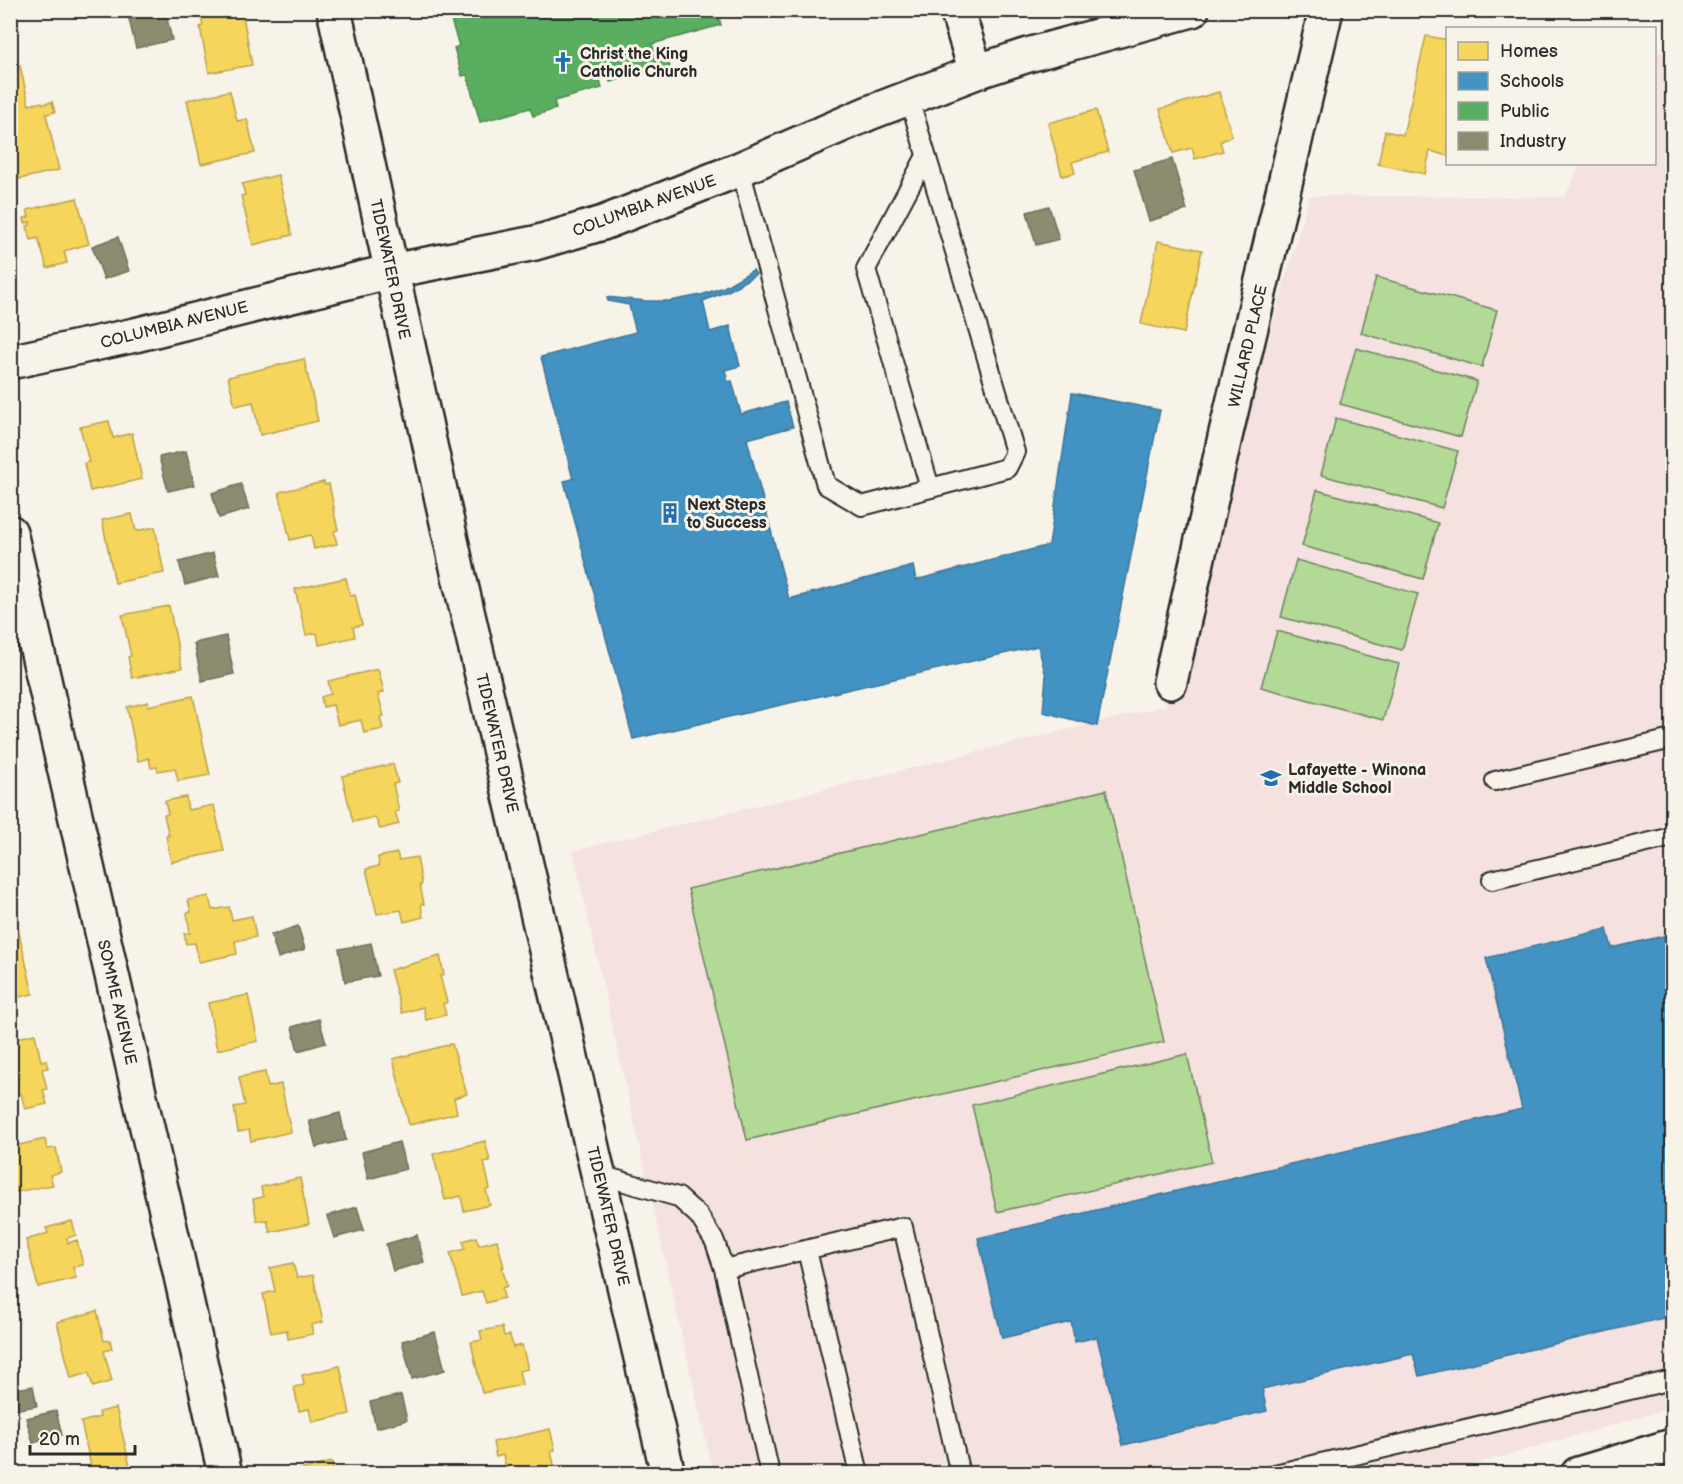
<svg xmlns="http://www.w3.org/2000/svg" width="1683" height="1484" font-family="'Balsamiq Sans',sans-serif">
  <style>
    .built { fill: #f4e1e0 }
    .green { fill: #b2d995; stroke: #6e8260; stroke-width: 1.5 }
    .homes { fill: #f6d55c; stroke: #b9a24d; stroke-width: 1.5 }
    .schools { fill: #4393c3; stroke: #3c7495; stroke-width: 1.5 }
    .public { fill: #5aae61; stroke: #4c8751; stroke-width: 1.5 }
    .industry { fill: #8c8c6e; stroke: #6f6f5a; stroke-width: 1.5 }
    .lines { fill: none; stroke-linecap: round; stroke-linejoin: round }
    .lane-casing { stroke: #2b2b2b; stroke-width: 22 }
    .street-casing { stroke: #2b2b2b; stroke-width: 38 }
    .highway-casing { stroke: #2b2b2b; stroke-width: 38 }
    .lane { stroke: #f7f3e8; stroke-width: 18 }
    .street { stroke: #f7f3e8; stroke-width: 33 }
    .highway { stroke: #f7f3e8; stroke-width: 33 }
    .labels { text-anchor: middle; stroke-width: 6; stroke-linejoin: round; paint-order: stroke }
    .poi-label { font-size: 16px; font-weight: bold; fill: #2b2b2b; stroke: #f7f3e8; text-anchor: start }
    .street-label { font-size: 16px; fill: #2b2b2b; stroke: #f7f3e8 }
  </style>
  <rect width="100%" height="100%" fill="#f7f3e8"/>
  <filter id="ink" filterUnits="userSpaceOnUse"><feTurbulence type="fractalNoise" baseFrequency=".0167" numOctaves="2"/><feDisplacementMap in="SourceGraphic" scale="12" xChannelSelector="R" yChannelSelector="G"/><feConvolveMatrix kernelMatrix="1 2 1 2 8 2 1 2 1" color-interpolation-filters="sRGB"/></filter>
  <g filter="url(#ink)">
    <path class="built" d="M1672,51V1408L1444,1473H713L573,851L1165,706L1309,196L1565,197L1581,164H1654L1655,54Z"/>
    <path class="green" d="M1376,277L1497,310L1482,367L1361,333Z
      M1356,348L1477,381L1461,437L1340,404Z
      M1336,418L1458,451L1442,508L1321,475Z
      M1317,490L1438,523L1423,579L1302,546Z
      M1296,560L1418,594L1402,650L1281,617Z
      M1277,631L1399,664L1383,720L1261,687Z
      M1106,790L1164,1042L747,1140L688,889Z
      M1187,1054L1212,1162L997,1212L972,1105Z"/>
    <path class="homes" d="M211,10H242L252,65L209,73L200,27L203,26L200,13Z
      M739,10H762L740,17Z
      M1426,36L1448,40V156L1430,151L1425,174L1378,164L1385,131L1403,135Z
      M20,66L29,105L42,102L43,104L52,102L55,112L46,114L59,170L19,179L16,165L10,166V69Z
      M230,91L237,121L247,119L255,153L201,164L187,100Z
      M1219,92L1232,136L1220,142L1223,151L1195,159L1192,148L1173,153L1160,109Z
      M1096,110L1108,152L1072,162L1075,173L1062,176L1048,123Z
      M278,175L292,235L253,245L241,196L245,195L242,184Z
      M77,198L89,244L64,251L67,263L47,268L38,238L31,240L27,226L30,225V222L25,223L24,218L29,217L27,210Z
      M1158,241L1202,250L1184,333L1141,324Z
      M304,359L318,421L260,435L253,402L235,406L228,377Z
      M109,421L113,438L132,433L142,479L90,491L84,463L89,462L80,427Z
      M324,482L325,485L329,484L334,508H333L338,530L334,531L337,544L314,549L311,535L290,540L279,492Z
      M132,514L136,531L155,527L164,573L115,583L102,520Z
      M346,578L350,596L355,595L362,625L353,627L355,637L319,645L317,633L306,635L295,589Z
      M169,606L182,668L132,678L128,657L131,656L122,615Z
      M378,669L384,692L378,694L384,716L380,717L383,729L364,733L361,720L338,725L333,705L323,707L321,697L331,694L328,681Z
      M193,696L210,775L178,781L175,768L158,771L157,767L151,768L149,758L138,761L127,707L148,702V706Z
      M393,764L398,783L393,784L399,811L395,812L399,824L380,829L375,817L353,822L342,776Z
      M186,797L188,810L214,805L224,851L171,862L166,836H169L164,815L168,814L165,801Z
      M397,853L399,860L417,857L422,884L420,885L424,904H421L423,917L404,922L401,910L377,914L366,869L379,866L378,857Z
      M209,896L212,910L229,907L232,920L252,916L256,937L235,941L237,954L199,962L195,943L186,944L184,933H190L187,913L191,912L188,900Z
      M18,928L33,994L10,999V929Z
      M440,956L444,975L440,976L447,1002L443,1004L446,1015L426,1020L423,1007L402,1013L390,970Z
      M248,995L258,1041L217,1050L208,1003Z
      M35,1034L41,1061L46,1060L48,1068L42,1069L47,1089L43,1090L47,1104L25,1109L21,1093L10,1095V1045L15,1044L13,1039Z
      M452,1044L467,1094L454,1098L457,1113L409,1125L393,1059Z
      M265,1072L268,1087L281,1084L291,1132L251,1141L249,1130L238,1132L234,1107L245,1105L239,1077Z
      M45,1139L47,1149L56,1148L61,1172L50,1175L53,1185L16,1192L10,1168V1147Z
      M485,1141L490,1161L484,1162L490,1189L486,1190L490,1205L464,1211L461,1196L445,1200L433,1154Z
      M300,1178L309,1224L270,1232L267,1220L257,1221L253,1199L263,1197L261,1187Z
      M72,1221L76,1235L67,1238L68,1243L77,1240L83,1265L73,1267L76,1278L38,1287L26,1240L48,1233L46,1228Z
      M476,1237L479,1245L497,1240L504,1267H502L507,1286L502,1288L504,1298L486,1303L482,1291L462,1296L450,1253L465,1249L463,1241Z
      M293,1263L297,1278L313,1275L323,1322L311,1325L313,1334L288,1339L287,1330L271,1333L263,1294L275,1291L270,1268Z
      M97,1311L104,1341L110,1340L112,1349L104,1351L112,1381L93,1387L89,1373L71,1378L57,1322Z
      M502,1327L504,1336L510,1335L513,1347L522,1345L528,1369L519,1371L522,1385L482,1393L471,1342L482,1340L480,1331Z
      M340,1366L350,1414L312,1422L309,1409L299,1411L294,1387L304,1385L302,1375Z
      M116,1408L132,1474H109L107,1467L92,1471L81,1422L100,1417L99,1412Z
      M550,1429L555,1450L551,1451L556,1474H507L503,1455L496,1457L493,1442Z
      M332,1462L334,1474H299V1470Z"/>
    <path class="schools" d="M753,270L756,274L730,290L703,301L710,332L730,326L740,366L725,370L728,382L732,381L741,414L786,402L793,427L747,439L789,599L913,566L916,580L1049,545L1072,393L1160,410L1097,726L1043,712L1046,676L1038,646L633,739L564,481L573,479L541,357L636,332L629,305L608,301L607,297L646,301H670L701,295L724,287Z
      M1607,929L1612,948L1672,934V1316L1419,1376L1413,1354L1262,1389L1267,1411L1123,1445L1097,1337L1075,1342L1071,1322L1002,1338L978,1238L1522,1109L1486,958Z"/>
    <path class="public" d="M441,10H717L721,25L652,44L656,55L666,52L670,68L654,72L653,70L610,82L608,72L599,75L602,88L554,101L556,109L533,116L530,108L480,122L467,75L462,76L454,48L459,46L450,17L443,18Z"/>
    <path class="industry" d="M148,10H165L172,40L136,48L128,15Z
      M1172,159L1187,210L1149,221L1134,170Z
      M1049,206L1059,239L1036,245L1027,212Z
      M118,237L129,271L104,279L92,246Z
      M186,451L195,485L168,491L159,457Z
      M241,484L249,509L219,518L212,493Z
      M213,553L219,576L185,585L179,562Z
      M226,636L234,674L202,681L194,643Z
      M298,926L305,949L278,958L271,935Z
      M371,943L378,976L345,982L339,949Z
      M319,1019L326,1043L298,1051L292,1027Z
      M340,1113L346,1140L316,1147L309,1121Z
      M399,1142L406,1169L368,1179L362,1152Z
      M357,1207L364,1230L334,1238L327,1216Z
      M417,1235L424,1262L393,1271L386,1244Z
      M435,1332L445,1370L412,1379L402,1341Z
      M33,1386L37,1406L14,1410L10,1390Z
      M401,1395L407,1420L376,1428L370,1402Z
      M56,1411L62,1435L33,1443L26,1418Z"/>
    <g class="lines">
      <g class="lane-casing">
        <path id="lane" d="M926,156L866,269L930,488
          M740,169L826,485L862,506L1007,468L1015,452L909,98
          M1495,781L1672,739
          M1492,880L1672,837
          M600,1175L678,1197L699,1216L715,1242L724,1269L770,1474
          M807,1250L859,1474
          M724,1269L903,1227L960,1474
          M1275,1474L1672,1380"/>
      </g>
      <g class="street-casing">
        <path id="street" d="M957,10L976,72
          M10,362L135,335L392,271L535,243L603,223L740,169L869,113L976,72L1028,55L1192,10
          M10,532L175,1249L225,1474
          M1170,682L1225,437L1326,10
          M1578,1474L1672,1446"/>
      </g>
      <g class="highway-casing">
        <path id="highway" d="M334,10L458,572L668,1474"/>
      </g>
      <use href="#lane" class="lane"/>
      <use href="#street" class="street"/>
      <use href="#highway" class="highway"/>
    </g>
  </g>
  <defs>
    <g id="church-bare" transform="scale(1.62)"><path d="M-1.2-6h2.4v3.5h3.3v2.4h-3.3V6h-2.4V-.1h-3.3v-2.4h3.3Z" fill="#1f6fb2" stroke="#f7f3e8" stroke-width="2.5" paint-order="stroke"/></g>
    <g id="building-bare" transform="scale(1.62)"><path d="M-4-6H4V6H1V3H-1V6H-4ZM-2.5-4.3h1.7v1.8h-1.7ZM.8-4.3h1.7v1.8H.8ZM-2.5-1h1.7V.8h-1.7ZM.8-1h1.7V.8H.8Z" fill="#1f6fb2" stroke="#f7f3e8" stroke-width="2.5" paint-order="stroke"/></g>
    <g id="school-bare" transform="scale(1.62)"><path d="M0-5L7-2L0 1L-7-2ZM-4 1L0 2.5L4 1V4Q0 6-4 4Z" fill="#1f6fb2" stroke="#f7f3e8" stroke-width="2.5" paint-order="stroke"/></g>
  </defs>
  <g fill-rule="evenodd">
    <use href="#church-bare" x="563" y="62"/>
    <use href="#building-bare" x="670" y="513"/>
    <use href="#school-bare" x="1271" y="778"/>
  </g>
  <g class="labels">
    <g class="poi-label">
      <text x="580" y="59">Christ the King<tspan x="580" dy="18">Catholic Church</tspan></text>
      <text x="687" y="510">Next Steps<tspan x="687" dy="18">to Success</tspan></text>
      <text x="1288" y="775">Lafayette - Winona<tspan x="1288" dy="18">Middle School</tspan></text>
    </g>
    <g class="street-label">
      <text transform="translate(644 205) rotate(-20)" y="6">COLUMBIA AVENUE</text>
      <text transform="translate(391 269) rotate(78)" y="6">TIDEWATER DRIVE</text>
      <text transform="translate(174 324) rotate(-14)" y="6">COLUMBIA AVENUE</text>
      <text transform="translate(1247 346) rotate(-77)" y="6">WILLARD PLACE</text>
      <text transform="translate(498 743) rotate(77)" y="6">TIDEWATER DRIVE</text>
      <text transform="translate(118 1002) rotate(77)" y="6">SOMME AVENUE</text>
      <text transform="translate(609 1216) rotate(77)" y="6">TIDEWATER DRIVE</text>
    </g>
  </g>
  <rect width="1683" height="1484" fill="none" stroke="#f7f3e8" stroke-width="36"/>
  <rect x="18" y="18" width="1647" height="1448" fill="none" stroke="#2b2b2b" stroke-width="2" filter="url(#ink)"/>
  <rect x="1446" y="27" width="210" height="138" fill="#f7f3e8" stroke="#a5a39c" stroke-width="1.5"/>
  <rect x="1458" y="42" width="30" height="18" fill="#f6d55c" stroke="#a5a39c" stroke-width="1.5"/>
  <text x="1500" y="57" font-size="18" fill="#2b2b2b">Homes</text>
  <rect x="1458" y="72" width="30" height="18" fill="#4393c3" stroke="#a5a39c" stroke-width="1.5"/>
  <text x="1500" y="87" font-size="18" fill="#2b2b2b">Schools</text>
  <rect x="1458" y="102" width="30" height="18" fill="#5aae61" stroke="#a5a39c" stroke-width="1.5"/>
  <text x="1500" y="117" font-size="18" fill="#2b2b2b">Public</text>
  <rect x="1458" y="132" width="30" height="18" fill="#8c8c6e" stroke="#a5a39c" stroke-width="1.5"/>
  <text x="1500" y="147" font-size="18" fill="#2b2b2b">Industry</text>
  <path d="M30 1445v9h105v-9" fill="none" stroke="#2b2b2b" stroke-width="3"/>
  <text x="39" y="1445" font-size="18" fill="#2b2b2b" stroke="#f7f3e8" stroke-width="4.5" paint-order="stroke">20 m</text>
</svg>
